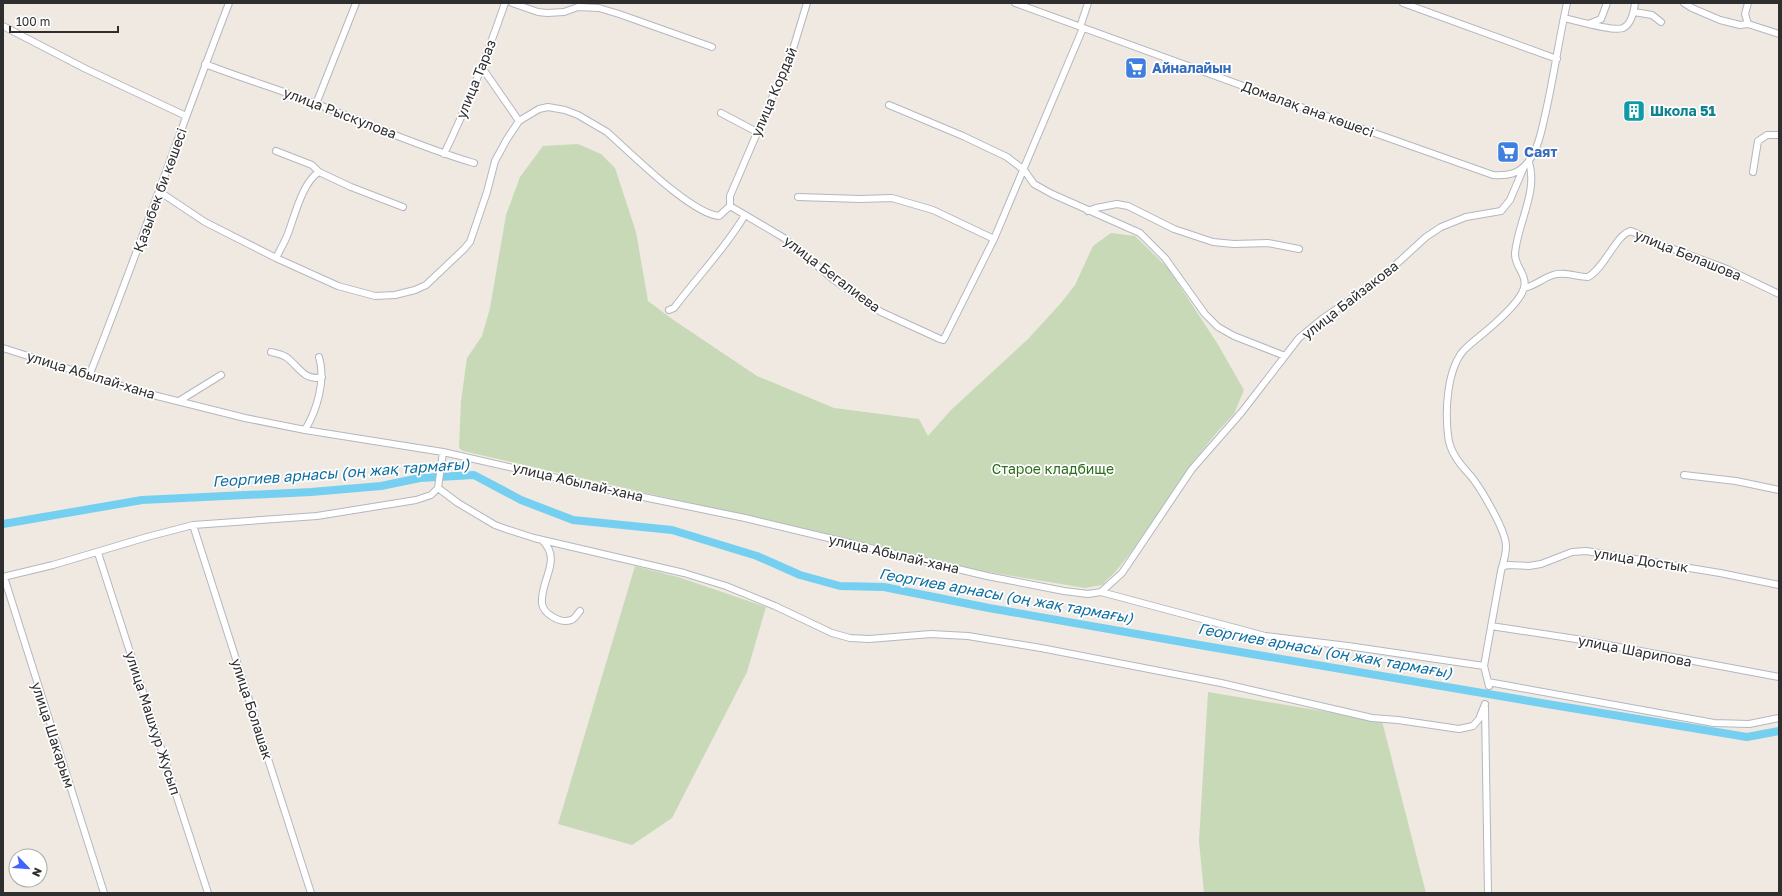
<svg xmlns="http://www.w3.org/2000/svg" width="1782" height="896" font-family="'Golos Text',sans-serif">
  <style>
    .cemetery { fill: #c8d9b8 }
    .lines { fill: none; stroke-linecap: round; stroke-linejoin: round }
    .canal { stroke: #75cff0; stroke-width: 8 }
    .street-casing { stroke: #b4b7c1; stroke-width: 8 }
    .street { stroke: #fff; stroke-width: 6 }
    .labels { text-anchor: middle; stroke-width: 3.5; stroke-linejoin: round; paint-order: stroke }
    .shop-label { font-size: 14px; font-weight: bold; fill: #366cbe; stroke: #fff; text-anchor: start }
    .street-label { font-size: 14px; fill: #2e2e2e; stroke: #fff }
    .culture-label { font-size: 14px; font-weight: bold; fill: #0d838f; stroke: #fff; text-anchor: start }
    .park-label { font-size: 14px; fill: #2c6e1b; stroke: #fff }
    .water-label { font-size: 15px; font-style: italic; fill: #0d6fa3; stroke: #fff }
  </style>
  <rect width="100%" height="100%" fill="#efe9e1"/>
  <path class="cemetery" d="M578,144L601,154L615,168L636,232L648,301L672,319L757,376L834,408L919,419L928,436L951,410L1028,339L1061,303L1075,285L1093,246L1111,233L1135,236L1168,268L1217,343L1244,390L1234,414L1218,431L1193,462L1135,547L1116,571L1102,585L1085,588L976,570L877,546L463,451L459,448L461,401L467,358L482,336L490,308L506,215L520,177L543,146Z
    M635,566L678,577L766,607L747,672L672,818L632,845L558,824Z
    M1208,692L1382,721L1426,893H1204L1199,841Z"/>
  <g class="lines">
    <path class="canal" d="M3,524L142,500L311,492L381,486L420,478L474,475L521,500L573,520L672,530L757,556L800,575L840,586L884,587L989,608L1205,646L1553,705L1747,737L1779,731"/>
    <g class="street-casing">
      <path id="street" d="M512,3L538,12L547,13L564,12L578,7L599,8L619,14L712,47
        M807,3L793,49L730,196V206L784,238L834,280L881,312L940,339L943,340L945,337L994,239L1083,28
        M1015,3L1301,107L1493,175C1508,176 1519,174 1528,162C1539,148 1542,128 1546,111C1554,75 1559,39 1567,3
        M1403,3L1557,59
        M1684,3L1692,8L1720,20L1740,25L1748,24L1779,34
        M1748,3L1745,14L1748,24
        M1634,12L1652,15L1661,22
        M1564,18C1574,20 1615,32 1623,28C1632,24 1634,11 1635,3
        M1591,23L1601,19L1607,3
        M3,26L86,69L186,116
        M1080,27L1088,3
        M205,64C241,78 278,89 314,103C367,123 419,147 474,163
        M483,69L519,121
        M316,104L356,3
        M889,105L963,136L1007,157L1024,170L1034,184L1052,194L1140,233L1165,258L1205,314L1218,327L1234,336L1285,356
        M721,113L757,132
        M276,151L312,165L319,172
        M444,154C468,105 487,55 505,3
        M1753,172L1758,141L1767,135H1779
        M160,192L205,222L276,258L338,286L375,296L395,295L415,290L426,285L464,249L470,242L487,192L495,161L507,139L519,121L539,109L548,107L565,110L578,115L607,132C630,152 691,214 719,216L730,206
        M798,197L860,199L892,198L933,210L994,239
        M1088,211L1096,208L1117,204L1128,206L1174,229L1213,242L1234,244L1268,243L1299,249
        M276,258C280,250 284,243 287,236C294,219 302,182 319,172L351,187L403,207
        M1524,288C1535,286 1543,278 1553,275C1564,271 1577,277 1588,277C1605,268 1616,234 1631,231L1657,243L1727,269L1779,294
        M669,310L674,308C697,277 725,249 745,215
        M3,348L141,392L245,418L305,430L443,452L619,492L745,518L987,576L1064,591L1088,594L1101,592L1265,636L1348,646L1484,666
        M271,352C276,353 281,354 286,357C298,365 304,382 322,377
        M89,376C138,253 181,127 229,3
        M179,401L221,375
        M305,430C317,410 326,380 319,357
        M1684,475L1736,481L1779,490
        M438,488L458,503L495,525L506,529L534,538L684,573L726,586L775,606L832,633L850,638L869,639L931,634L968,636L1041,648L1221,683L1372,718L1398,720L1459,729L1473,726L1479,719L1485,704
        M193,525L311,893
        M542,540C563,560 540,580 542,603C543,614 561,624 571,620C575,619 577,614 580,611
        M98,553L208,893
        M1504,566L1508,565L1529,566L1541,564L1572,552L1586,551L1720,573L1779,585
        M3,577L53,565L147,537L193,525L317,516L416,500L431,495L438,488L443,452
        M4,577L104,893
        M1101,592L1122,573L1192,469L1241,413L1299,338L1322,319L1379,280L1426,237L1441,227L1466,217L1501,211L1510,200L1524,167
        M1491,626L1576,639L1779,677
        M1488,682L1714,723L1749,724L1779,718
        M1489,686L1484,666L1501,571C1503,563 1506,556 1506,546C1506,530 1479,485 1469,474C1458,462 1449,450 1448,435C1445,410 1447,369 1464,350C1472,342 1483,334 1492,326C1502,317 1515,306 1522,293C1531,276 1514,268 1515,253C1518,222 1538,192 1529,162
        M1485,707L1488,893"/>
    </g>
    <use href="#street" class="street"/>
  </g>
  <defs>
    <g id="supermarket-square" transform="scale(1.15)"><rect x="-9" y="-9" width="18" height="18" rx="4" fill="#3f7fe0" stroke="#fff"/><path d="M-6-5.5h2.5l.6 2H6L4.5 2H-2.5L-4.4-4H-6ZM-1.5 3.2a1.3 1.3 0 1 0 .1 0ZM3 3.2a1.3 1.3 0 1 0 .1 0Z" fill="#fff"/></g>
    <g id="building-square" transform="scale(1.15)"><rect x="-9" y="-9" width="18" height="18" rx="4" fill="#0f9aa8" stroke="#fff"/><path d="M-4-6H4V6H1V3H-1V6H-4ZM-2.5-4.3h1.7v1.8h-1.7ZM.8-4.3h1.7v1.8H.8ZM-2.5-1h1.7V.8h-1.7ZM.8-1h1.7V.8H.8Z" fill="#fff"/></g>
  </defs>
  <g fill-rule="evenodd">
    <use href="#supermarket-square" x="1136" y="68"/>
    <use href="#building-square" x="1634" y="111"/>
    <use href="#supermarket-square" x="1508" y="152"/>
  </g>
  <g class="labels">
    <g class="shop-label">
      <text x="1152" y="73">Айналайын</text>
      <text x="1524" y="157">Саят</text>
    </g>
    <g class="street-label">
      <text transform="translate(476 79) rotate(-68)" y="5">улица Тараз</text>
      <text transform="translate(774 92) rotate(-67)" y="5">улица Кордай</text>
      <text transform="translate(1308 109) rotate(20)" y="5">Домалақ ана көшесі</text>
      <text transform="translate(340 113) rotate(21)" y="5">улица Рыскулова</text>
      <text transform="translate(160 190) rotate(-70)" y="5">Қазыбек би көшесі</text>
      <text transform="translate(1688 255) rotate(22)" y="5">улица Белашова</text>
      <text transform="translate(832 274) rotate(37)" y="5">улица Бегалиева</text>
      <text transform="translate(1350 300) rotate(-38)" y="5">улица Байзакова</text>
      <text transform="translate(91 375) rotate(17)" y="5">улица Абылай-хана</text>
      <text transform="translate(578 482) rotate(13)" y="5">улица Абылай-хана</text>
      <text transform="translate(894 554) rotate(13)" y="5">улица Абылай-хана</text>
      <text transform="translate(1641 560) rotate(9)" y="5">улица Достык</text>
      <text transform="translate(1635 651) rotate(11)" y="5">улица Шарипова</text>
      <text transform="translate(252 709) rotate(72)" y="5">улица Болашак</text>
      <text transform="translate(153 723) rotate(72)" y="5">улица Машхур Жусып</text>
      <text transform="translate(53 735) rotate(72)" y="5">улица Шакарым</text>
    </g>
    <g class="culture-label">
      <text x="1650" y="116">Школа 51</text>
    </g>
    <g class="park-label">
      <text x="1053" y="474">Старое кладбище</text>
    </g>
    <g class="water-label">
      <text transform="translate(341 473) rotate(-4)" y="5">Георгиев арнасы (оң жақ тармағы)</text>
      <text transform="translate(1006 596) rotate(10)" y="5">Георгиев арнасы (оң жақ тармағы)</text>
      <text transform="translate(1325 651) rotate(10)" y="5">Георгиев арнасы (оң жақ тармағы)</text>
    </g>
  </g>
  <rect width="1782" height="896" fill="none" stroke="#2e2e2e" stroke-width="8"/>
  <g transform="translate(28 868) rotate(115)"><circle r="19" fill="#ffffff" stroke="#ababab"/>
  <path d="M0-3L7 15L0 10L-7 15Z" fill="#4264fb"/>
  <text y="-6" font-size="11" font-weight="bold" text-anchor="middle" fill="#2e2e2e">N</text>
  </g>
  <path d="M10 26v6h108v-6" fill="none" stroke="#2e2e2e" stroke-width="2"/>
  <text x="16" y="26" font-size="12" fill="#2e2e2e" stroke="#ffffff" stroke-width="3" paint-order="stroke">100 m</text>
</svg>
